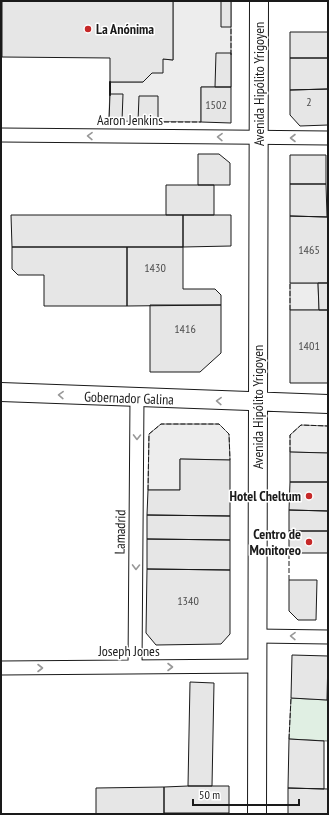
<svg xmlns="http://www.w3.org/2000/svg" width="329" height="815" font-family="'PT Sans Narrow',sans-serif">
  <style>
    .green { fill: #e0efe3; stroke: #6a6a6a }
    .parking { fill: #ededed; stroke: #6a6a6a }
    .building { fill: #e6e6e6; stroke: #1a1a1a }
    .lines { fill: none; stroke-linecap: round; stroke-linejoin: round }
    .street-casing { stroke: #1a1a1a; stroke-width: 15 }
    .secondary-casing { stroke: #1a1a1a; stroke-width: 20 }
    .street { stroke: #fff; stroke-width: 13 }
    .secondary { stroke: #fff; stroke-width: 18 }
    .fence { stroke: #1a1a1a; stroke-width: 1; stroke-dasharray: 5 2; stroke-linecap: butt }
    .wall { stroke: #1a1a1a; stroke-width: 2 }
    .oneway { stroke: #989898 }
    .poi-dot { fill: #c62828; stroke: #fff; stroke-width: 1.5 }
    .labels { text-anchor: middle; stroke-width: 3; stroke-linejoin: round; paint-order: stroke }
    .number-label { font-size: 12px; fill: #4d4d4d }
    .poi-label { font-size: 14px; font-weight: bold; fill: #1a1a1a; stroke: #fff; text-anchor: end }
    .street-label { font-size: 14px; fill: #1a1a1a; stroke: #fff }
  </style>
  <rect width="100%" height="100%" fill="#fff"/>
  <path class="green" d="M291,698L328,700V741L289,739Z"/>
  <path class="parking" d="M173,1H231V87H201V122L109,121L110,82H143L163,59L173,60Z
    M290,283H318L319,310H290Z
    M161,424H219L229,434L230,460L180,459V490H148L149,434Z
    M301,425L328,426V453L290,452V435Z"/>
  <path class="building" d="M2,1H173V60L163,59V73H152L143,82H110V58L2,57Z
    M221,1H231V27H221Z
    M290,32H328V58H290Z
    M216,53H231V87H215Z
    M290,58H328V89L290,90Z
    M201,87H231V123L201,122Z
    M328,89V125L300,126L290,115V90Z
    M110,94H123L122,121H109Z
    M139,96H158V122H138Z
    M198,154H219L230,163V185H198Z
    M290,155H326V184H290Z
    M290,184H326L327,217L290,216Z
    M166,185H214V215H166Z
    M11,215H183V247H12Z
    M183,215H231V246L183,247Z
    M290,216L328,217V283H290Z
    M12,247H127V306H44V275H18L12,269Z
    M127,247H183V289H215L221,295V305L127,306Z
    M318,283H328V310H319Z
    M150,305H221V353L200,372H150Z
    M290,310H328V383H290Z
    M290,452L328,453V482H290Z
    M180,459L230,460V516L147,515L148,490H180Z
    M290,482H328V511L289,510Z
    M289,510L328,511V531H289Z
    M147,515L230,516V540L147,539Z
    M289,531H328V553H289Z
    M147,539L230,540V570L147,569Z
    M147,569L230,570V634L221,644L156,645L146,633Z
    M289,580H317L316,620H298L289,611Z
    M292,655L328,656L327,700L291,698Z
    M190,682L214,683L212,786H188Z
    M289,739L324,741V789L288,788Z
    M188,786H229V813H164V787Z
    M164,787V814H96V788Z
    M288,788L328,789V814H288Z"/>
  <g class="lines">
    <g class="street-casing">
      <path id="street" d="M1,135L328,138
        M257,636L328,637
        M135,667L137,398
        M1,668L257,666"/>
    </g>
    <g class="secondary-casing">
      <path id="secondary" d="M1,392L328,404
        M257,814L259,1"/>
    </g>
    <use href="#street" class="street"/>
    <use href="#secondary" class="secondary"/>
    <path class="fence" d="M231,55V27
      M121,121L141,122
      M157,122H201
      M290,310V283
      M290,452V435L301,425L328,426
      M148,490L149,434L161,424H219L229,434L230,460
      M289,580V553
      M289,739L291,698"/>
    <path class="wall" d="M110,95V82"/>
  </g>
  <defs><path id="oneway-chevron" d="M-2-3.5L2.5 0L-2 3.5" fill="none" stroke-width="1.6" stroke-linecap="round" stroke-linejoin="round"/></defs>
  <g class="oneway">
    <use href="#oneway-chevron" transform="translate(90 136) rotate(-179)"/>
    <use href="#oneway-chevron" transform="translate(220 137) rotate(-179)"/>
    <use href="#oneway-chevron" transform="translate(293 138) rotate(-180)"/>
    <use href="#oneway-chevron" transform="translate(61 395) rotate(-178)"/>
    <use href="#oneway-chevron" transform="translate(219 401) rotate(-178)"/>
    <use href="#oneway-chevron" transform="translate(137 437) rotate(91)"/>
    <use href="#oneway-chevron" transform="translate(136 567) rotate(91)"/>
    <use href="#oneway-chevron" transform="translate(293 636) rotate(-179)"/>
    <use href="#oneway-chevron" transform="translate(170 667)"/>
    <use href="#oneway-chevron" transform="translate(40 668)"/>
  </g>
  <g class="poi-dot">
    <circle cx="88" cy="29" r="4"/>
    <circle cx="309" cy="496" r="4"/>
    <circle cx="309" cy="542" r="4"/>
  </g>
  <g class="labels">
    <g class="number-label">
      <text x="309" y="106">2</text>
      <text x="216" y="109">1502</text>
      <text x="309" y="254">1465</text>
      <text x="155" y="272">1430</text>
      <text x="185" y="333">1416</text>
      <text x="309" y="350">1401</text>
      <text x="188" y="605">1340</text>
    </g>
    <g class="poi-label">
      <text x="96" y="34" text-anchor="start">La Anónima</text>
      <text x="301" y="501">Hotel Cheltum</text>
      <text x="301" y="539">Centro de<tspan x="301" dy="16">Monitoreo</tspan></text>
    </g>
    <g class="street-label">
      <text transform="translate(259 84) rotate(-90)" y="5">Avenida Hipólito Yrigoyen</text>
      <text x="130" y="125">Aaron Jenkins</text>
      <text transform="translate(129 398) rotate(2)" y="5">Gobernador Galina</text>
      <text transform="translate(258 407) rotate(-90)" y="5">Avenida Hipólito Yrigoyen</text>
      <text transform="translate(120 532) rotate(-89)" y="5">Lamadrid</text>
      <text x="129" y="656">Joseph Jones</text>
    </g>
  </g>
  <rect width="329" height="815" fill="none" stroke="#1a1a1a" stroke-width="4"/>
  <path d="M193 799v6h106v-6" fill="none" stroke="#1a1a1a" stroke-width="2"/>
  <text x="199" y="799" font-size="12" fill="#1a1a1a" stroke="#ffffff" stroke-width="3" paint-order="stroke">50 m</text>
</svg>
